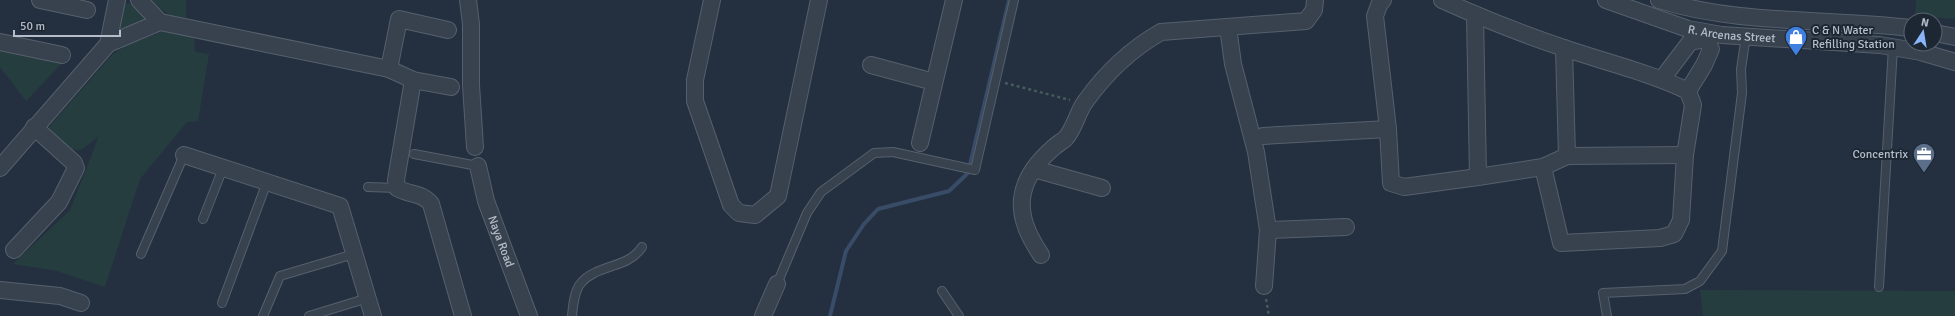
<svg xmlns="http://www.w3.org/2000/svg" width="1955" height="316" font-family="Signika,sans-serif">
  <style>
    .green { fill: #263d40 }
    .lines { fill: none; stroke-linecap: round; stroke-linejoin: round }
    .stream { stroke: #384b67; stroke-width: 4 }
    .lane-casing { stroke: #56606d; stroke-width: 10 }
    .street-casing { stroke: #56606d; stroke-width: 18 }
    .path { stroke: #445a5d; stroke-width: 2.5; stroke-dasharray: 3 3; stroke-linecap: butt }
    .lane { stroke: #38424f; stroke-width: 8 }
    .street { stroke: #38424f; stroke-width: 16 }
    .labels { text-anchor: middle; stroke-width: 4; stroke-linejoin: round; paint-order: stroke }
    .poi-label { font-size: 12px; fill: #b5bdca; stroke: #1d2734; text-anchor: start }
    .street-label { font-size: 12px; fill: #b5bdca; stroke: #1d2734 }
  </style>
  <rect width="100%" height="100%" fill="#24303f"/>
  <path class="green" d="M150,0H186V20L169,15Z
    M1916,0H1955V19L1915,16Z
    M124,3L130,4L146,18L145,21L121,32L117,30Z
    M164,31L194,37L195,52L209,54L198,121L187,122L140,179L105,287L57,271L13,264L70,210L96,144L98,136C82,152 75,156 58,139C54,135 49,132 49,127L112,55L125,46Z
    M0,49L64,61L26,101L0,67Z
    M1700,290L1955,291V316H1703Z"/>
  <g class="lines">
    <path class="stream" d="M830,316L846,251L864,224L878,209L949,191L968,173L1009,0"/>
    <g class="lane-casing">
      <path id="lane" d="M414,154L478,166
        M368,187L397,188
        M203,219L223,168
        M141,254L184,155
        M777,284L807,213L821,192L874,153L893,152L975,170L1014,0
        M1879,287L1893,47
        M942,291L959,316
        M222,303L267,182
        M263,316L280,276L354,254
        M309,316L368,298
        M572,316C573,306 574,291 581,283C597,264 628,269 642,247
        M1607,316L1603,293L1685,289L1700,281L1722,251L1742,93L1741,69L1746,36"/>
    </g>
    <g class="street-casing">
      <g id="street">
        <path d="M40,0L87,10"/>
        <path d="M139,0L160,22L389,69L413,80L451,87"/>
        <path d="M468,0L471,24V85L475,147"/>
        <path d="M712,0L695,80V101L731,205L739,213L755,215L778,196L819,0"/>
        <path d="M1383,0L1379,5L1375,16L1388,129L1391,183L1404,187L1478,177L1543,167L1567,156L1685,155"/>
        <path d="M1442,0C1482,18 1522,34 1564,48C1605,62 1648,72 1688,91L1693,105L1685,155L1681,220L1674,234L1660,238L1561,243L1543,167"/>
        <path id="s1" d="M1606,0L1688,29L1722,35L1880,45L1921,52L1955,62"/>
        <path d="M1659,0C1740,25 1828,18 1911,28"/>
        <path d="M1475,15L1478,177"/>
        <path d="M1228,27L1233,64L1256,152L1268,230L1264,286"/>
        <path d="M1935,33L1955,37"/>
        <path d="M0,42L62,55"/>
        <path d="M108,44L117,0"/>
        <path d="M1564,48L1567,156"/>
        <path d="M871,65L934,82"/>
        <path d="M389,69L399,19L448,30"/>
        <path d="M1662,79L1690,42L1706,39"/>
        <path d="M413,80L396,180L397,188C408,195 422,192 431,204L463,316"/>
        <path d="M1688,91L1704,65L1711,49L1706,39"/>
        <path d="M1263,136L1388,129"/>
        <path d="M920,143L954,0"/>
        <path d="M184,155L340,206L373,316"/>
        <path id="s2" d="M478,166L486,201L529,316"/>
        <path d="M0,168L108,44L160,22"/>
        <path d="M1034,169L1102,188"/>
        <path d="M1268,230L1346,227"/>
        <path d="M14,250L59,202L76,168L74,163L34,127"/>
        <path d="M1041,255C1030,238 1020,220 1022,199C1024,179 1038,161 1053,148C1056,145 1061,142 1065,139C1075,128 1077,113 1085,102C1105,74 1131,49 1161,32L1306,21L1314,10L1315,0"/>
        <path d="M0,290L60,296L81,303"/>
        <path d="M763,316L777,284"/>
      </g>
    </g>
    <path class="path" d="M1005,83L1070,100
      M1266,299L1269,316"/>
    <use href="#lane" class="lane"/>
    <use href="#street" class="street"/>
  </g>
  <defs>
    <g id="shop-pin" transform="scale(1.15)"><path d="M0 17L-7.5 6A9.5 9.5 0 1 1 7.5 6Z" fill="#3f7fe0" stroke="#1d2734"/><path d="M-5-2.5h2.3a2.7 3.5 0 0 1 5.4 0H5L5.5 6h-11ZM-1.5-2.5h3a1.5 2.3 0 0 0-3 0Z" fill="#fff"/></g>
    <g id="office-pin" transform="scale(1.15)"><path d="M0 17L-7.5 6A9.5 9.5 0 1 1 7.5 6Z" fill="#5c6f8a" stroke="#1d2734"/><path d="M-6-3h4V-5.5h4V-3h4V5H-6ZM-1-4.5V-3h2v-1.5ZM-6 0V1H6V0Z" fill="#fff"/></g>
  </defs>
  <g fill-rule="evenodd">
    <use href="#shop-pin" x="1796" y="37"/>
    <use href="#office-pin" x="1924" y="154"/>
  </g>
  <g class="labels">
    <g class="poi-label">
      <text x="1812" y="34">C &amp; N Water<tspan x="1812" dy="14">Refilling Station</tspan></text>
      <text x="1908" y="158" text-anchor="end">Concentrix</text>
    </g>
    <g class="street-label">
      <text dy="4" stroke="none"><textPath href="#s1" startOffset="131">R. Arcenas Street</textPath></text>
      <text dy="4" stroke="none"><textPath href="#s2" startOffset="79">Naya Road</textPath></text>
    </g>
  </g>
  <g transform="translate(1923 32) rotate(12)"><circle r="19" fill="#1d2734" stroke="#5a6370"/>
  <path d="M0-3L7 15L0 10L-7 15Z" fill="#8ab6f9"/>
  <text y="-6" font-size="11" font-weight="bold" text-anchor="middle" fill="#b5bdca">N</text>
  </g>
  <path d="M14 30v6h106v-6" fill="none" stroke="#b5bdca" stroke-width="2"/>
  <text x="20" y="30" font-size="12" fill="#b5bdca" stroke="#1d2734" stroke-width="3" paint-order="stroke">50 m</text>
</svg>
